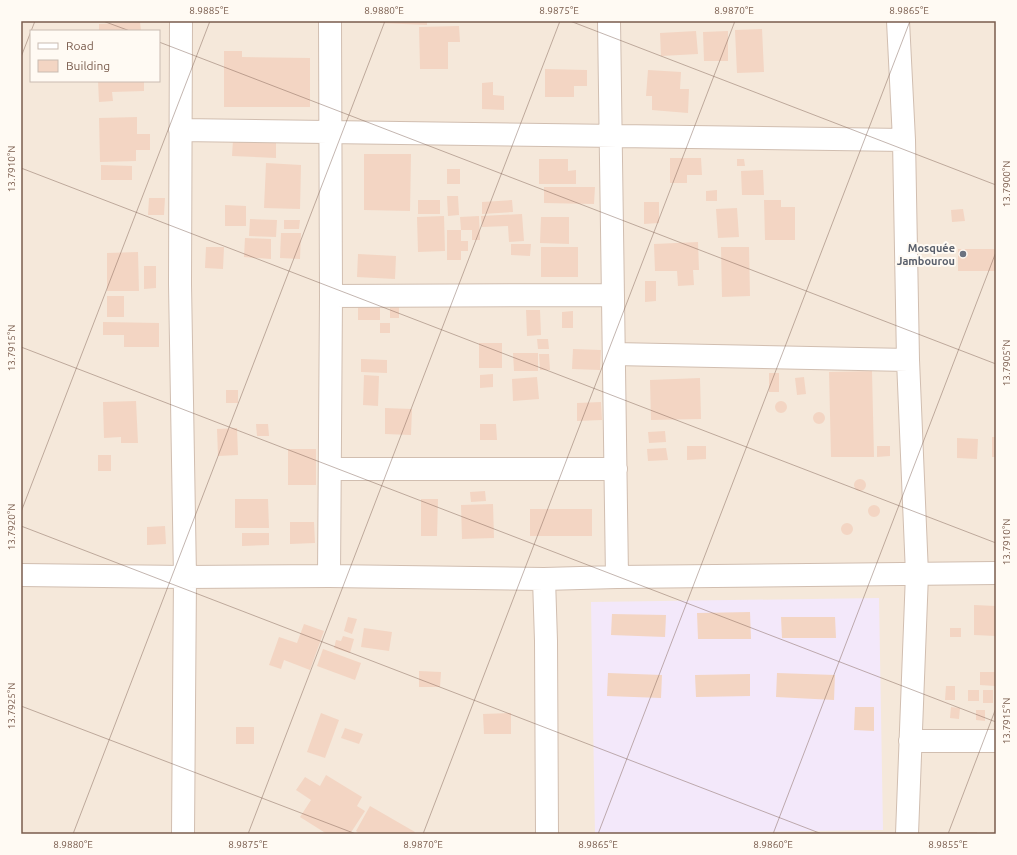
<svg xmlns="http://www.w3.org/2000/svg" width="1017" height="855" font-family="Ubuntu,sans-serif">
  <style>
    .residential { fill: #f5e8da; fill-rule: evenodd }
    .education { fill: #f3e8fa }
    .building { fill: #f3d5c3 }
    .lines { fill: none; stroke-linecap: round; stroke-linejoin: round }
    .minor-casing { stroke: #d1beb0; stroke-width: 24 }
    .minor { stroke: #fff; stroke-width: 22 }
    .ticks { fill: none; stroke: #7a5c4d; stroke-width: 1; stroke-opacity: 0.45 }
    .worship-dot { fill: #6b7280; stroke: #fffaf3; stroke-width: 1.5 }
    .labels { text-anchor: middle; stroke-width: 4; stroke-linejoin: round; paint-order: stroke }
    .worship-label { font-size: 11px; font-weight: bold; fill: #5b616d; stroke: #fffaf3; text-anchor: end }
    .neatline { fill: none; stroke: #7a5c4d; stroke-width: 1.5 }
    .ticks-label { font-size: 10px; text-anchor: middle; fill: #7a5c4d }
  </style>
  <rect width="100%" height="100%" fill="#fdf6ec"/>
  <path class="residential" d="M21,21H996V834H21ZM31,31H159V81H31Z"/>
  <path class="education" d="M879,598L883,830L595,834L591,602Z"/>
  <path class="building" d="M380,21H427V25L380,23Z
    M140,22L141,31H99V24Z
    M459,26L460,42H448V69H420L419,27Z
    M762,29L764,72L737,73L735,30Z
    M696,31L698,54L661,56L660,33Z
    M728,31V61H704L703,32Z
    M224,51H242V57L310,58V107H224Z
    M545,69L587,70V86H574V97H545Z
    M648,70L681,72L680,89H689L688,113L652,110V96H646Z
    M98,81H144V91L112,92L113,101L99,102Z
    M493,82V95L504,96V110L482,109V83Z
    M137,117V134H150V150H136V161L100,162L99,118Z
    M233,140L276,141V158L232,156Z
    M364,154H411L410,211L364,210Z
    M670,158H701L702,175H687V183H670Z
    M539,159H568V171L576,170V184H539Z
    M737,159H744L745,166H737Z
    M266,163L301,165L300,209L264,208Z
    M101,165L132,166V180H101Z
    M447,169H460V184H447Z
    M763,170L764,195H742L741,171Z
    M544,187H595L594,204L544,203Z
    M717,190V201H706V191Z
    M447,196H458L459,215L448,216Z
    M149,198H165L164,215H148Z
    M418,200H440V214H418Z
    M512,200L513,212L482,214V202Z
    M764,200H781V207H795V240H765Z
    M644,202H659V223L644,224Z
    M225,205L246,206V226H225Z
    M737,208L739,237L718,238L716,209Z
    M963,209L965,221L952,222L951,210Z
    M522,214L524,241L509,242L508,226L482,227L481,216Z
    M444,216L445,251L418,252L417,217Z
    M479,216L480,240H472V230H461L460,217Z
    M541,217H569V244L540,243Z
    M250,219L277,220L276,237L249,236Z
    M284,220H300L299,229H284Z
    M447,230H461V241H468V251H461V260H447Z
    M281,233H301L300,259L280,258Z
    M245,238L271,239V259L244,257Z
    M698,242L699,270H693L694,285L678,286L677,271H655L654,244Z
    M511,244H531L530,256L511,255Z
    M206,247H224L223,269L205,268Z
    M541,247H578V277H541Z
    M721,247H749L750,296L722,297Z
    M958,249H996V271H958Z
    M138,252L139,291H107V253Z
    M358,254L396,256L395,279L357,277Z
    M144,266H156V288L144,289Z
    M645,281H656V301L645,302Z
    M107,296H124V317H107Z
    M358,305H380V320H358Z
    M390,307H399V318H390Z
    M526,310H540L541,335L527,336Z
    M573,311V328H562V312Z
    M103,322L159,323V347H124V335H103Z
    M380,323H390V333H380Z
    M537,339H548L549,349H538Z
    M479,343H502V368H479Z
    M573,349L601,350L600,370L572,369Z
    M513,353H538V371H514Z
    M539,354H549L550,370H540Z
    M361,359L387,360V373L361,372Z
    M872,371L874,457H831L829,372Z
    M769,373H779V392H769Z
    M493,374V387L480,388V375Z
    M364,375L379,376L378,406L363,405Z
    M537,377L539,399L513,401L512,379Z
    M804,377L806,394L797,395L795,378Z
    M700,378L701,419L651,420L650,380Z
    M226,390H238V403H226Z
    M775 407a6 6 0 1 1 12 0a6 6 0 1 1-12 0Z
    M136,401L138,443H121V437L104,438L103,402Z
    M601,402L602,420L577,421V403Z
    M385,408L412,409L411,435L385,434Z
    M813 418a6 6 0 1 1 12 0a6 6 0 1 1-12 0Z
    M256,424H268L269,436H257Z
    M480,424H496L497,440H480Z
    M237,428L238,455L218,456L217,429Z
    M665,431L666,442L649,443L648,432Z
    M992,437H996V457H992Z
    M957,438L978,439L977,459L957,458Z
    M687,446H706V459L687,460Z
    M877,446H890V456L877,457Z
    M666,448L668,460L648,461L647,449Z
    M288,449H316V485H288Z
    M98,455H111V471H98Z
    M854 485a6 6 0 1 1 12 0a6 6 0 1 1-12 0Z
    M485,491L486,501L471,502L470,492Z
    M235,499H268L269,528H235Z
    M421,499H438L437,536H421Z
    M493,504L494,538L462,539L461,505Z
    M868 511a6 6 0 1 1 12 0a6 6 0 1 1-12 0Z
    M530,509H592V536H530Z
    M290,522H314L315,543L290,544Z
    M841 529a6 6 0 1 1 12 0a6 6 0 1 1-12 0Z
    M165,526L166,544L147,545V527Z
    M242,533H269V545L242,546Z
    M974,605L996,606V636L974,635Z
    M750,612L751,639H698L697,613Z
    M612,614L666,615L665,637L611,635Z
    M348,617L357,619L352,634L344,631Z
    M781,617H835L836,638H782Z
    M304,624L324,631L310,670L284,660L281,669L269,665L279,637L297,643Z
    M364,628L392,632L389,651L361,647Z
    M950,628H961V637H950Z
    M343,636L354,639L350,653L334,648L336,640L341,641Z
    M323,649L361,663L355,680L317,666Z
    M419,671L441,672L440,687H419Z
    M980,672H995V686L980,685Z
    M608,673L662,675L661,698L607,696Z
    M777,673L835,675L834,700L776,697Z
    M750,674V696L696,697L695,675Z
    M946,686H955V700H945Z
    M968,690H979V701H968Z
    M983,690H993V703H983Z
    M855,707H874V731L854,730Z
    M951,707L960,708L959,719L950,718Z
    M976,710H985V721L976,720Z
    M321,713L339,720L325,758L307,752Z
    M511,713V734H484L483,714Z
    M236,727H254V744H236Z
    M345,728L363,734L359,744L341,738Z
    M326,775L362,797L357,806L365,811L350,834H327L300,817L311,800L296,790L305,777L320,786Z
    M370,806L415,832L414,834H360L356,831Z
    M950,832H977V834H950Z"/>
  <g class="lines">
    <g class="minor-casing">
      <path id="minor" d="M181,21L180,284L185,577L183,834
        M609,21L617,577
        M898,21L904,140L908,360L917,574L907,834
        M180,130L904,140
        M331,296L613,295
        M614,354L908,360
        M330,469H616
        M21,575L185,577L329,576L544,579L617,577L996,573
        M329,576L331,296L330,21
        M544,579L546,641L547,834
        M910,741H996"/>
    </g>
    <use href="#minor" class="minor"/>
  </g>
  <path class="ticks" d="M103,21L130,31M570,21L996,185M159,42L996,364M21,57L35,21M21,168L996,543M21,347L996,722M21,512L210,21M21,526L822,834M21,706L356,834M73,834L385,21M248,834L560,21M423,834L735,21M598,834L910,21M773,834L996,252M948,834L996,708"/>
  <circle class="worship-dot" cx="963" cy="254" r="4"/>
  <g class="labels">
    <g class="worship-label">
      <text x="955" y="252">Mosquée<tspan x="955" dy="13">Jambourou</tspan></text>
    </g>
  </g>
  <rect width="1017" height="855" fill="none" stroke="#fffaf3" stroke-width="44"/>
  <rect x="30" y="30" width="130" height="52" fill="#fffaf3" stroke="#cabbb1"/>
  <rect x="38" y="43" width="20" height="6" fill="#ffffff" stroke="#cabbb1"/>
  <text x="66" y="50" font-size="12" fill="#7a5c4d">Road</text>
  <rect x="38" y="60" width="20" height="12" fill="#f3d5c3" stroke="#cabbb1"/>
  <text x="66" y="70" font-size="12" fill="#7a5c4d">Building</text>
  <rect x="22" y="22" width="973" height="811" class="neatline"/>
  <g class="ticks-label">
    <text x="209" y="14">8.9885°E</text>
    <text x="384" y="14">8.9880°E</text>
    <text x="559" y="14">8.9875°E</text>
    <text x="734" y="14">8.9870°E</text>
    <text x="909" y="14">8.9865°E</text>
    <text transform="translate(11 169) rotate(-90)" y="4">13.7910°N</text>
    <text transform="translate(1006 184) rotate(-90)" y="4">13.7900°N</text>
    <text transform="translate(11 348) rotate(-90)" y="4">13.7915°N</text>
    <text transform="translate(1006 363) rotate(-90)" y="4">13.7905°N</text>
    <text transform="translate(11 527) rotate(-90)" y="4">13.7920°N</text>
    <text transform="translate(1006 542) rotate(-90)" y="4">13.7910°N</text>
    <text transform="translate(11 706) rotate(-90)" y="4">13.7925°N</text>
    <text transform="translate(1006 721) rotate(-90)" y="4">13.7915°N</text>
    <text x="73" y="848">8.9880°E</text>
    <text x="248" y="848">8.9875°E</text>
    <text x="423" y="848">8.9870°E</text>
    <text x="598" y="848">8.9865°E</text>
    <text x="773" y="848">8.9860°E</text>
    <text x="948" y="848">8.9855°E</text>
  </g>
</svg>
